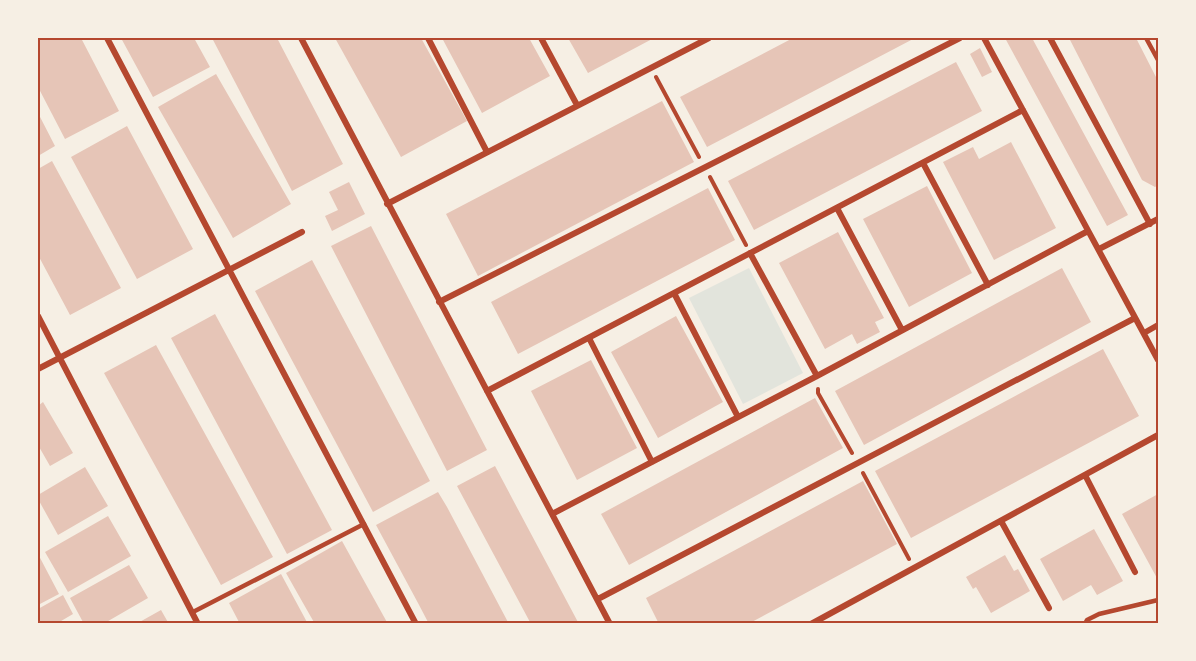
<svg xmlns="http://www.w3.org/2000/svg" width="1196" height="661" font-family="'Exo 2',sans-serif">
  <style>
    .green { fill: #e2e4dc }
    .building { fill: #e6c5b7 }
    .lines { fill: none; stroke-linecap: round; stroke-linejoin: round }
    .path { stroke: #b5482f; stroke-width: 4 }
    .service { stroke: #b5482f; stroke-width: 4.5 }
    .minor { stroke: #b5482f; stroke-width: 6 }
    .neatline { fill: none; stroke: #b5482f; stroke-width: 2 }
  </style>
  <rect width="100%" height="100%" fill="#f6efe4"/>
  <path class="green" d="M749,268L803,373L743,404L689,298Z"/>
  <path class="building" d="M38,38H81L119,111L65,139L38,87Z
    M121,38H194L210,67L153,97Z
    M212,38H277L343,164L292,191Z
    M335,38H421L467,121L401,157Z
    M442,38H529L550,76L482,113Z
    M568,38H654L588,73Z
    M793,38H915L707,147L680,97Z
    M1005,38H1032L1128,215L1107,226Z
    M1069,38H1136L1158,81V185L1155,187L1142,180Z
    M980,48L992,72L982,77L970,54Z
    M956,62L982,111L754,230L728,181Z
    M216,74L291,204L233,238L158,107Z
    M662,101L694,162L478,276L446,214Z
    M38,113L55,146L38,156Z
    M127,126L193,249L137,279L71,157Z
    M1011,142L1056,228L994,260L943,162L973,147L979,159Z
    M52,161L121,288L70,315L38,255V169Z
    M349,182L365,214L332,231L325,216L338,210L329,192Z
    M927,186L972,273L909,307L863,219Z
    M708,188L735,240L518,354L491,302Z
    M371,226L487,450L447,471L331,246Z
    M838,232L884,318L875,322L880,332L857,344L852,334L825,349L779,263Z
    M312,260L430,481L373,512L255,291Z
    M1062,268L1091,322L864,445L835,391Z
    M215,314L332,530L287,554L171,338Z
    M676,316L723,402L658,438L611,352Z
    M156,345L273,557L221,585L104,373Z
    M1103,349L1139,416L911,538L875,471Z
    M591,360L637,448L577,480L531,391Z
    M815,398L843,448L629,565L601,514Z
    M43,402L73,453L50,466L38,445V406Z
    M495,466L513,500L579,624H531L457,486Z
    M85,467L108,506L58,535L38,499V495Z
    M863,481L897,544L748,624H659L646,598Z
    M438,492L447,507L509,624H429L418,603L376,525Z
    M1158,494V580L1122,514Z
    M108,516L131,556L68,592L45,552Z
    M1094,529L1123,581L1097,595L1091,585L1063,601L1040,559Z
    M342,541L368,588L388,624H315L303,603L286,573Z
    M38,554L59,594L38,605Z
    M1005,555L1014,571L1018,569L1030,591L991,613L976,587L973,589L966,577Z
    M129,565L148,598L103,624H84L70,598Z
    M281,574L308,624H240L229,603Z
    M63,595L73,614L56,624H38V609Z
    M161,610L169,624H136Z"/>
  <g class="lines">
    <path class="path" d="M656,77L699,157
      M710,177L746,245
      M818,389V393L852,453
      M863,473L909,559"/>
    <path class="service" d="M1146,38L1158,60
      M193,612L364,524
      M1085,624L1087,620L1099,614L1158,600"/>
    <path class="minor" d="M107,38L416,624
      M301,38L610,624
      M428,38L487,152
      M541,38L577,105
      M984,38L1158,360
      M1050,38L1150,224
      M923,163L988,285
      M387,204L709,38
      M837,208L902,330
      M1099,249L1158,219
      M750,253L817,376
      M674,293L738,417
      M439,302L960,38
      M38,316L198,624
      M1144,333L1158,325
      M589,338L652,462
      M38,369L302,232
      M487,391L1023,110
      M1085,475L1135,572
      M552,514L817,376L1088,231
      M1001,521L1049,608
      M598,599L1135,318
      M811,624L1158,435"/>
  </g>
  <rect width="1196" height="661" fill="none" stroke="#f6efe4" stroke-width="78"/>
  <rect x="39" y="39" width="1118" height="583" class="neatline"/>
</svg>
